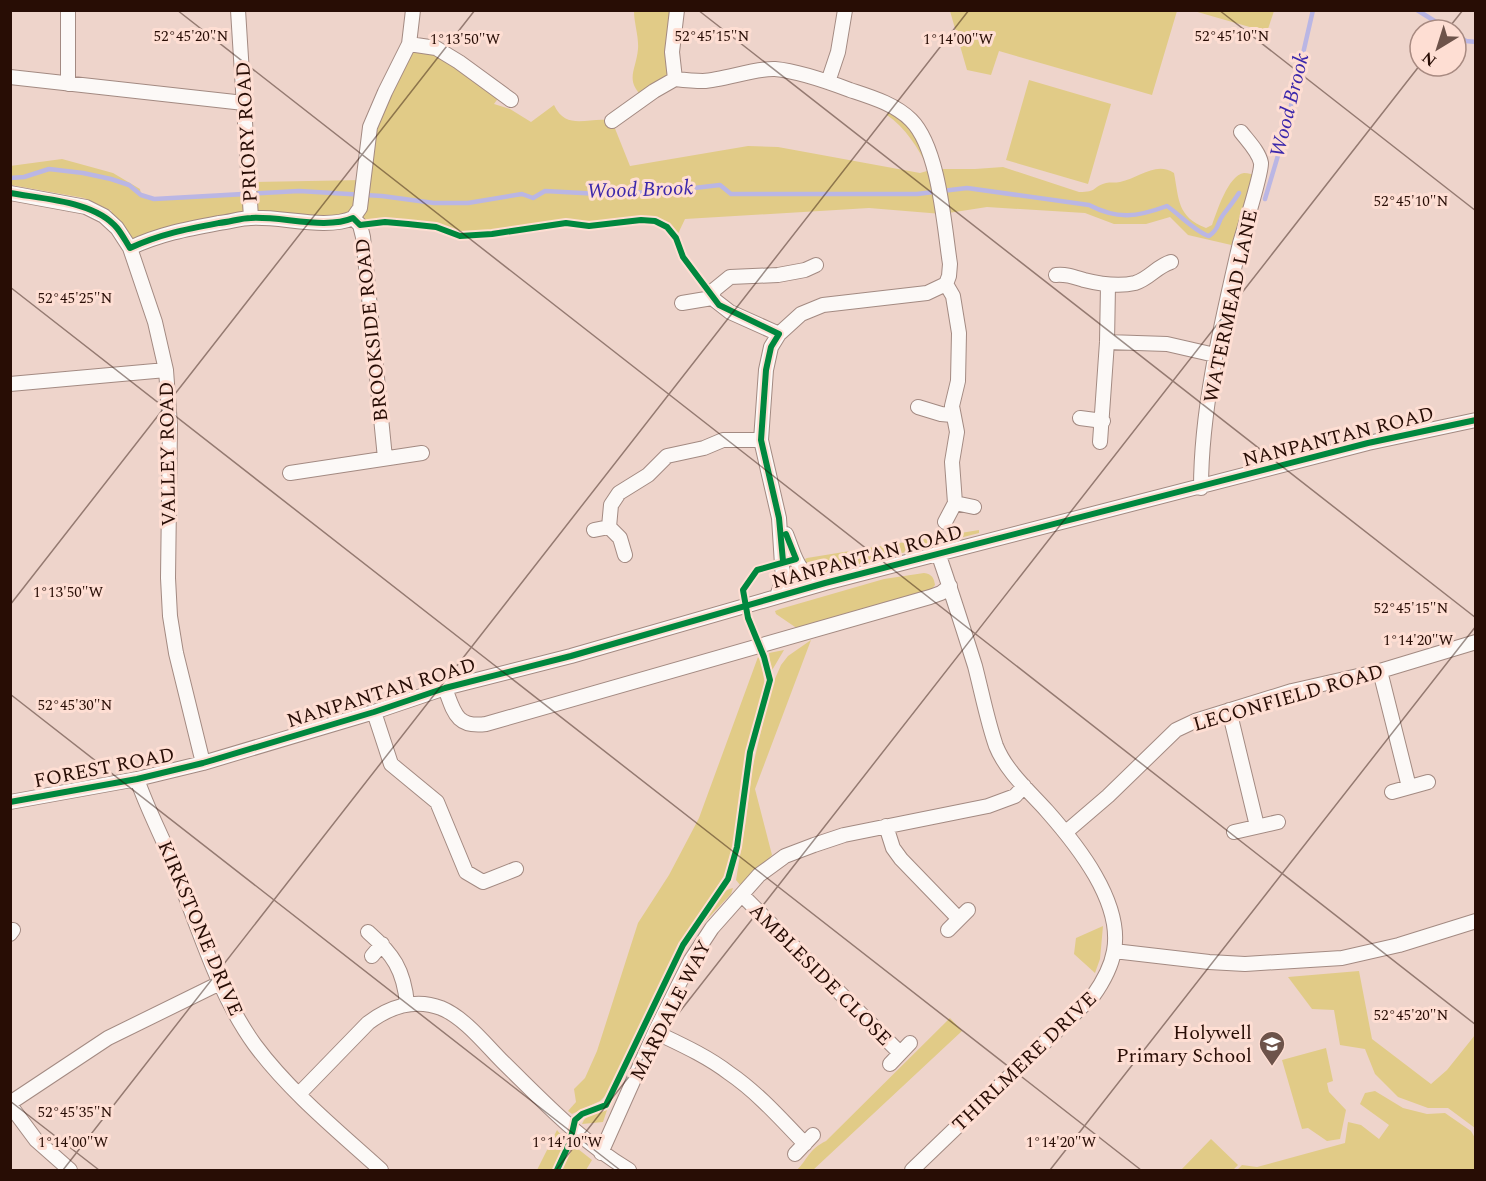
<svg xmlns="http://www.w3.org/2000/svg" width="1486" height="1181" font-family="Spectral,serif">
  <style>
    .green { fill: #e1cb87 }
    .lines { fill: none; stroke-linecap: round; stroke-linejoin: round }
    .stream { stroke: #bab6e4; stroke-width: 4.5 }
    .minor-casing { stroke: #a38a82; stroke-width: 16 }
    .minor { stroke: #fcf9f7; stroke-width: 14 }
    .cycleway-casing { stroke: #feded3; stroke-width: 10 }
    .cycleway { stroke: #00873e; stroke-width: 6 }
    .ticks { fill: none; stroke: #280d05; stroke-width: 1.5; stroke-opacity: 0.45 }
    .labels { text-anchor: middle; stroke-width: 6; stroke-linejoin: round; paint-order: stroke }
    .street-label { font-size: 20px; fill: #280d05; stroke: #feded3 }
    .poi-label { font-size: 20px; fill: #280d05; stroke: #feded3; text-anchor: end }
    .water-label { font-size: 21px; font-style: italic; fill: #3b27ab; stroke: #feded3 }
    .ticks-label { font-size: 15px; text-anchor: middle; fill: #280d05; stroke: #feded3; stroke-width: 6; stroke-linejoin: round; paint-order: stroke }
  </style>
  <rect width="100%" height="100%" fill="#eed4cb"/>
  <path class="green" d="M634,11H677L675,79L644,98C624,80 636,71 638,49C639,37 634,23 634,11Z
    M950,11V10L1177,11L1152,95L999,51L991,75L967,70Z
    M1194,11H1274L1267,32Z
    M409,44L436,48L501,94L494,104L510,109L531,122L554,105C567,133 592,115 612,121L630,166L748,146L778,147L920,173L934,169H975L1003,167L1079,192C1098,192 1092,187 1106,183C1110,182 1116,183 1120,182C1139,178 1156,161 1174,173C1179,199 1177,217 1206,228L1212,225C1217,212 1228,175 1244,173C1248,173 1254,175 1258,175L1240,247L1188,235L1170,217L1146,224H1114L1085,213L987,207L942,214L869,208L685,219L676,238L667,227L655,221L641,220L589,226L566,223L492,234L460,236L436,227L408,224L385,222L360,225L251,218L130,248L104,216L112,211L84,198L11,185L10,166L62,159L113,173L140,189L141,195L154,199L249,194V182L363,180L366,149Z
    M1029,80L1111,104L1088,184L1006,160Z
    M888,113C914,124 919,143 928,168C919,149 905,127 887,115Z
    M979,530V533L829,572C818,574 807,571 805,559L807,558Z
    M924,573C932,574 934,578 935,585L931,590L798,629L776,614L775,611L780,609L884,579Z
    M811,640L755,789L772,855L741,886L736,880L746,820L752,770L771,688L781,665L788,656Z
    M784,650L771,672L769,653Z
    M758,657L761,661L765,685L744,771L736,842L724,876L684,938L610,1091L600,1101L572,1114L568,1111L576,1102L574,1089L585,1078L597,1051L638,923L669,875L699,818Z
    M733,888L731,894L695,932C700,920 718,890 733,888Z
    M1103,926L1100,959L1095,973L1074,954L1076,938Z
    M1359,971L1372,1039L1431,1084L1447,1070L1475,1035V1128L1448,1108H1428L1398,1097L1375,1074L1365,1049L1340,1045L1334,1010L1312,1009L1288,977Z
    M950,1018L962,1031L813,1170H797C807,1160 809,1149 826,1141Z
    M1326,1048L1333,1081L1327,1083L1329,1092L1346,1110L1340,1139L1327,1141L1308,1128L1302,1129L1282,1060Z
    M1375,1091L1403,1108L1427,1114L1445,1113L1471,1131L1475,1138V1170H1237L1242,1165L1257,1167L1345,1143L1348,1122L1361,1125L1379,1139L1389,1125L1360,1104L1365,1093Z
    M608,1107L603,1122L582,1124C586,1113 599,1111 608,1107Z
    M557,1130L566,1141L553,1170H537Z
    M1211,1139L1238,1165L1233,1170H1181Z
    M573,1145L592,1160L586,1170H561Z"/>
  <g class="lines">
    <path class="stream" d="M1417,10L1449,30
      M1456,35L1466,41L1476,42
      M10,178L24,177L49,169L83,173L111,179L129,185L141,195L154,199L299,191L382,196L434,203H468L522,194L533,198L545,191L600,194L629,192L651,193L720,185L731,194H917L967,188L1089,205C1118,220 1137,217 1167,206C1180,215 1197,233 1209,236C1220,228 1217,223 1223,215C1229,207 1234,201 1239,193
      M1265,199L1285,132L1313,10"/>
    <g class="minor-casing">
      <path id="minor" d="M68,10V84
        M238,10L251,218
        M409,44L436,48L459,62L511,100
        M10,77L244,103
        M675,79C684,80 694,81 703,81C724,80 755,68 775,69C797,71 829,82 850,90C871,97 895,104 911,120C939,148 944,225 950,264L949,276L946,284L927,293L823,305L801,314L779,334L771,347L766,370L761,440L779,518L783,580L777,596
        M675,79L672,52L677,10
        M828,82L838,52L845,10
        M612,121L654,91L675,79
        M10,193L86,207L104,216L117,228L130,248L155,322L166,370L170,425L168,578L170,616L176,653L203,763
        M353,218L360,225L363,237L385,458
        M353,218L360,208L370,127L385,92L409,44L413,10
        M130,248C160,234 187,229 219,223C230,222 241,218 251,218C281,216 326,230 353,218
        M1056,275C1067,274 1074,277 1084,280C1100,284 1118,287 1135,283C1149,279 1157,266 1171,262
        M712,298L714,290L730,277L778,275L805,270L816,265
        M712,298L730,312L779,334
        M682,303L712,298
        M1107,342L1167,344L1215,355
        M10,384L166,370
        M918,407L941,414L952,415
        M1080,418L1103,421
        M1100,442L1107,342L1108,285
        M290,473L422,453
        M1201,488C1201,408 1222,321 1240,243C1244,230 1262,171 1261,163C1259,152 1248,141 1241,132
        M955,503L974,507
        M945,522L955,503L952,462L957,432L952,406L958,381L959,333L953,296L946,284
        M594,530L609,527
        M786,534C797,561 795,572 825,583
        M625,555L620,538L609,527L611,505L619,493L648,475L667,456L704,448L723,440H761
        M1380,671L1409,787
        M445,688C454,712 456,728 486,724L930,597L941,593L950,586
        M1229,710L1257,826
        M374,712L391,764L437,802L466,872L483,882L516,869
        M137,779C148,811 164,840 176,871C199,929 218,994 255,1045C290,1092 338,1131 381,1170
        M1392,792L1428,782
        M10,802L137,779L203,763L374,712L445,688L571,656L825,583L1368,443L1476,420
        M886,826L893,848L901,859L959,919
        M1066,832L1108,796L1176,730L1195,721L1292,691L1380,671L1476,642
        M1234,832L1278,822
        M742,895L900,1053
        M948,930L968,910
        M368,932C393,954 404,970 407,1004
        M10,934L13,930
        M1114,951L1209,962L1245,964L1342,958L1399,945L1476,921
        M372,956L382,944
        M655,1032C680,1044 707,1056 729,1073C757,1092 781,1119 805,1144
        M890,1064L910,1043
        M299,1094L368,1023C389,1007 415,998 441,1008C465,1018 485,1044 503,1062C545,1103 579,1140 629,1170
        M10,1103L108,1038L220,983
        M10,1105L36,1140L70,1170
        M601,1153L655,1032L691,960L712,928L759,875L785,856L814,845L844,835L988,806L1015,796L1024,786
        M795,1154L813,1135
        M912,1170L1093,996C1103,982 1111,968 1114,951C1123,902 1077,845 1047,811C1029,791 1006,771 996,746C987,720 982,693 975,666C963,628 951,590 938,553"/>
    </g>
    <use href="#minor" class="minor"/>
    <g class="cycleway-casing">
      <path id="cycleway" d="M10,193C43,199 95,201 117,228C122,234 126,242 130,248C160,234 187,229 219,223C230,222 241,218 251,218C281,216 326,230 353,218L360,225L385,222L408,224L436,227L460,236L492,234L566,223L589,226L641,220L655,221L667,227L676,238L683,257L719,305L779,334L771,347L766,370L761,440L779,518L783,561
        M10,802L137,779L203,763L374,712L445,688L571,656L825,583L1368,443L1476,420
        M557,1170L570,1142L575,1120L582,1114L606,1105L683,945L728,879L737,847L750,752L770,680L764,657L748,618L743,590L757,570L796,559L786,534"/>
    </g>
    <use href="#cycleway" class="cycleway"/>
  </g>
  <path class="ticks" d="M177,10L1476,1025M698,10L1476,618M1219,10L1476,211M1447,30L1463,10M10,287L1141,1170M10,605L475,10M10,694L620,1170M10,1101L99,1170M63,1170L969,10M556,1170L1420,65M1050,1170L1476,626"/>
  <defs>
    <g id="school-pin" transform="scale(1.35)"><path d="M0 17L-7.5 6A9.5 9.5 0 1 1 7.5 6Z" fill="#6d534a" stroke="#feded3"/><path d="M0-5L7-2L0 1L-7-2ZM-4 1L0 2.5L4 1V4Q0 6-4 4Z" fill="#fff"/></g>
  </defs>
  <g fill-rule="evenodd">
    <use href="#school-pin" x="1272" y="1044"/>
  </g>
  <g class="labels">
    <g class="street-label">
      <text transform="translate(246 132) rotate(-93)" y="7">PRIORY ROAD</text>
      <text transform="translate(1230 306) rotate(-78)" y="7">WATERMEAD LANE</text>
      <text transform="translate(371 330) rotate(-96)" y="7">BROOKSIDE ROAD</text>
      <text transform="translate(1338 436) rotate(-14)" y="7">NANPANTAN ROAD</text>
      <text transform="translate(167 454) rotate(-91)" y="7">VALLEY ROAD</text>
      <text transform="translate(867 556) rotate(-15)" y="7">NANPANTAN ROAD</text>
      <text transform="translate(381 692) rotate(-17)" y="7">NANPANTAN ROAD</text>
      <text transform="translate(1288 697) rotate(-16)" y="7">LECONFIELD ROAD</text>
      <text transform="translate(104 767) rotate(-11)" y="7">FOREST ROAD</text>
      <text transform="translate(201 928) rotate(67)" y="7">KIRKSTONE DRIVE</text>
      <text transform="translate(821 974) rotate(45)" y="7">AMBLESIDE CLOSE</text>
      <text transform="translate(670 1010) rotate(-63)" y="7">MARDALE WAY</text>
      <text transform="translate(1024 1061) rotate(-44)" y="7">THIRLMERE DRIVE</text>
    </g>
    <g class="poi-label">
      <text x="1252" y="1039">Holywell<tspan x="1252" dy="23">Primary School</tspan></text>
    </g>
    <g class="water-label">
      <text transform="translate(1289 105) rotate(-76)" y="7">Wood Brook</text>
      <text transform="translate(640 189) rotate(-2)" y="7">Wood Brook</text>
    </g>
  </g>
  <g class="ticks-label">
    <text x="191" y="41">52°45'20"N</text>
    <text x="712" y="41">52°45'15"N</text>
    <text x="1232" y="41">52°45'10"N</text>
    <text x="465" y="44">1°13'50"W</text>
    <text x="958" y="44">1°14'00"W</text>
    <text x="1411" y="206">52°45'10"N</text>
    <text x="75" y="303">52°45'25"N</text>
    <text x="68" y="597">1°13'50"W</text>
    <text x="1411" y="613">52°45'15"N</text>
    <text x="1418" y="645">1°14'20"W</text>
    <text x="75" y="710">52°45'30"N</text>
    <text x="1411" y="1020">52°45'20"N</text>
    <text x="75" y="1117">52°45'35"N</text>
    <text x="73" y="1147">1°14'00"W</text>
    <text x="567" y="1147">1°14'10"W</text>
    <text x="1061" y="1147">1°14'20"W</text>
  </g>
  <rect width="1486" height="1181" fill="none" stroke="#280d05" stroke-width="24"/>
  <g transform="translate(1438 48) rotate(218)"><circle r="28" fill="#feded3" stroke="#a88a81" stroke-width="1.5"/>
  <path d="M0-4.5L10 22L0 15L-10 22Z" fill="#6d534a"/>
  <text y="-9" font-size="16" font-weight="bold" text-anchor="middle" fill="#280d05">N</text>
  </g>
</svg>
